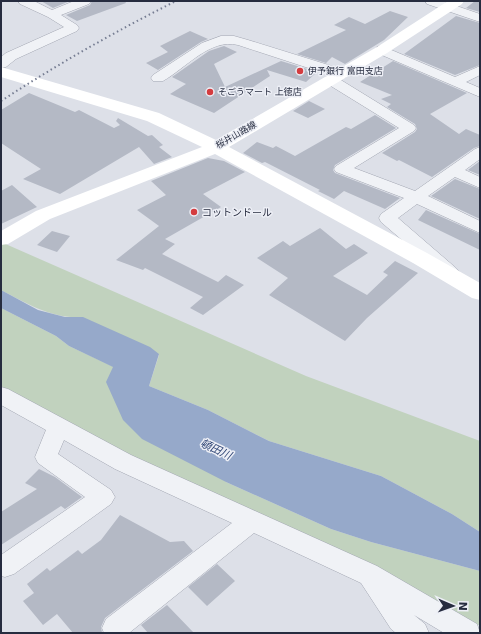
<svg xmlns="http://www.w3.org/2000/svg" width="481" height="634" font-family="'DejaVu Sans','Noto Sans JP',sans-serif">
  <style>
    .green { fill: #c1d2be }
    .water { fill: #96a9ca }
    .building { fill: #b4b9c5 }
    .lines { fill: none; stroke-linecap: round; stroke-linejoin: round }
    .street-casing { stroke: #a2a6b2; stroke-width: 1 }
    .street { fill: #f0f2f6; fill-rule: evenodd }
    .secondary { fill: #fff; fill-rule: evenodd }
    .rail { stroke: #767d92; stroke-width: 2; stroke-dasharray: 1.5 3; stroke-linecap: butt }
    .poi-dot { fill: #d43c3f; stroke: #edeff6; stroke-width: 1.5 }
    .labels { text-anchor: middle; stroke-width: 3; stroke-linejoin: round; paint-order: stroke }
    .far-poi-label { font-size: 9px; fill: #262c3f; stroke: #edeff6; text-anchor: start }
    .far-street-label { font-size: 9px; fill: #262c3f; stroke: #edeff6 }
    .poi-label { font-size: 10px; fill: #262c3f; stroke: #edeff6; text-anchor: start }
    .water-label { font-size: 11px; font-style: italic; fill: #2f4575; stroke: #edeff6 }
  </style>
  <rect width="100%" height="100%" fill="#dde0e8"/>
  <path class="green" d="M1,242L306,376L480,441V532L452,514L381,476L269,441L208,410L149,386L159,355L79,317C50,318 26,303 1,290Z
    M1,308L56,336L69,346L114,367L226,482L331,529L371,542L480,571V626L455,611L121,454L1,387Z"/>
  <path class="water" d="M1,290L38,310L65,317H83L150,347L159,354L149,386L208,410L269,441L381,476L452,514L480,532V571L371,542L331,529L226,482L142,439L123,420L106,382L113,367L69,346L56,336L1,308Z"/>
  <path class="building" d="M41,1H70L53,8Z
    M92,1H125L126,3L77,21L66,15L90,5Z
    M475,1H480V12L466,8Z
    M390,11L408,17L384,40L345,64L332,57L326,63L297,54L346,30L334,25L349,17L365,24Z
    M456,16L480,23V65L455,75L404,54Z
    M190,31L208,39L201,42L158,70L146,63L168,52L160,46Z
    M224,46L237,52L214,64L225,87L281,61L317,72L306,82L267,70L270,76L214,113L170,94L186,84L172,77L209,51Z
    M393,61L467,93L430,114L459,134L466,129L480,135V146L474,148L432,177L399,160L397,161L382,153L415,132L417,129L415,124L387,107L391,104L381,99L392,95L360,82Z
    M29,93L75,112L79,110L114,128L120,125L116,121L118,118L148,136L152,135L163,145L159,147L172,157L154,164L139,147L60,194L23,179L41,169L1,143V110Z
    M309,101L325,109L308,118L293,111Z
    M375,115L396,128L335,165L333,170L335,173L400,198L385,209L344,191L334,199L318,191L320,190L265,162L262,163L243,153L257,142L273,148L276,146L295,156L346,127L351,129Z
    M208,158L224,161L245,172L203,194L221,207L165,239L175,244L162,254L218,282L226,275L244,285L203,315L190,308L203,297L145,268L143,270L116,260L159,226L137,210L166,195L151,181Z
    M480,161V175L468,170Z
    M455,179L480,189V219L431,196Z
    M12,185L37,207L1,224V191Z
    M426,210L480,234V250L418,220Z
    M320,228L346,249L354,244L368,253L333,276L367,295L388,275L383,272L395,261L418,273L367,318L345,341L269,295L288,278L257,258L283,241L290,246Z
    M52,231L70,236L57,252L37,245Z
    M39,469L55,477L82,497L65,509L61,506L1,545V512L37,489L25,483Z
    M120,515L170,542L184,541L193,551L105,618L101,627L102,633H73L57,614L43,625L23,601L34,593L27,584L47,568L50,571L78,550L82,554L101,540Z
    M217,564L235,581L207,606L188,587Z
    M167,605L194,633H148L141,625Z"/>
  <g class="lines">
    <g class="street-casing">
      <path id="street" d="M18,1H34L52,10L74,1H91L89,4L61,15L77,25L79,28L77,31L16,59L6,67L1,68V57L6,53L64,27L48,17L20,4Z
        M425,1H442L480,14V22L427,4Z
        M221,36H234L248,40L335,67L346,71L348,74L346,77H336L238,45C210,38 186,68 163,81H153L151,78L153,75L202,43Z
        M382,46L455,77L480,66V75L466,82L480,88V97L377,53L376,50L377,47Z
        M331,76L336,77L414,125L416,128L414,131L354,168L415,191L475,149L480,147V159L465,170L480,177V188L455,177L428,196L480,221V233L417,204L398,218L456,268L459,272L456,276L450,278L444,276L381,222L379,218L381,214L404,198L336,172L334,169L336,166L399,128L326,83L324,80L326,77Z
        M1,387L8,389L131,455L377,566L477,624L480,633H444L414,615L425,624L429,633H396L391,629L361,583L254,533L129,633H104L102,628L106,619L232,523L115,469L64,440L58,454L111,490L115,497L111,504L14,574L5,577L1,576V555L85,497L38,463L35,457L46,430L1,405Z"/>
    </g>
    <use href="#street" class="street"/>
    <path class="secondary" d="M448,1H464L462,4L387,53L229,147L427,253L480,283V300L472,298L413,263L215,154L50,219L8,244L1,245V231L36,211L202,147L147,121L1,77V67L159,113L216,140L377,47Z"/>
    <path class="rail" d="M1,101C58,64 116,31 176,1"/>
  </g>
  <g class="poi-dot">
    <circle cx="300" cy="71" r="4"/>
    <circle cx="210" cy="92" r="4"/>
    <circle cx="194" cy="212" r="4"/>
  </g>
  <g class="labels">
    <g class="far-poi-label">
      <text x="308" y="74">伊予銀行 富田支店</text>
      <text x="218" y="95">そごうマート 上徳店</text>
    </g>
    <g class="far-street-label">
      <text transform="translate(236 135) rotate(-30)" y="3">桜井山路線</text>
    </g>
    <g class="poi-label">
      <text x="202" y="216">コットンドール</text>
    </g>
    <g class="water-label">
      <text transform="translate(216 449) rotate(25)" y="4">頓田川</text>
    </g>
  </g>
  <rect width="481" height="634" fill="none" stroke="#262c3f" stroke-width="4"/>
  <g transform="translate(453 606) rotate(92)" stroke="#edeff6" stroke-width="3" paint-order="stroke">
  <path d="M0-3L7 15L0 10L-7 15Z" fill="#262c3f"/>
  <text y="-6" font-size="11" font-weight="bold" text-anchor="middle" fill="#262c3f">N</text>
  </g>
</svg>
